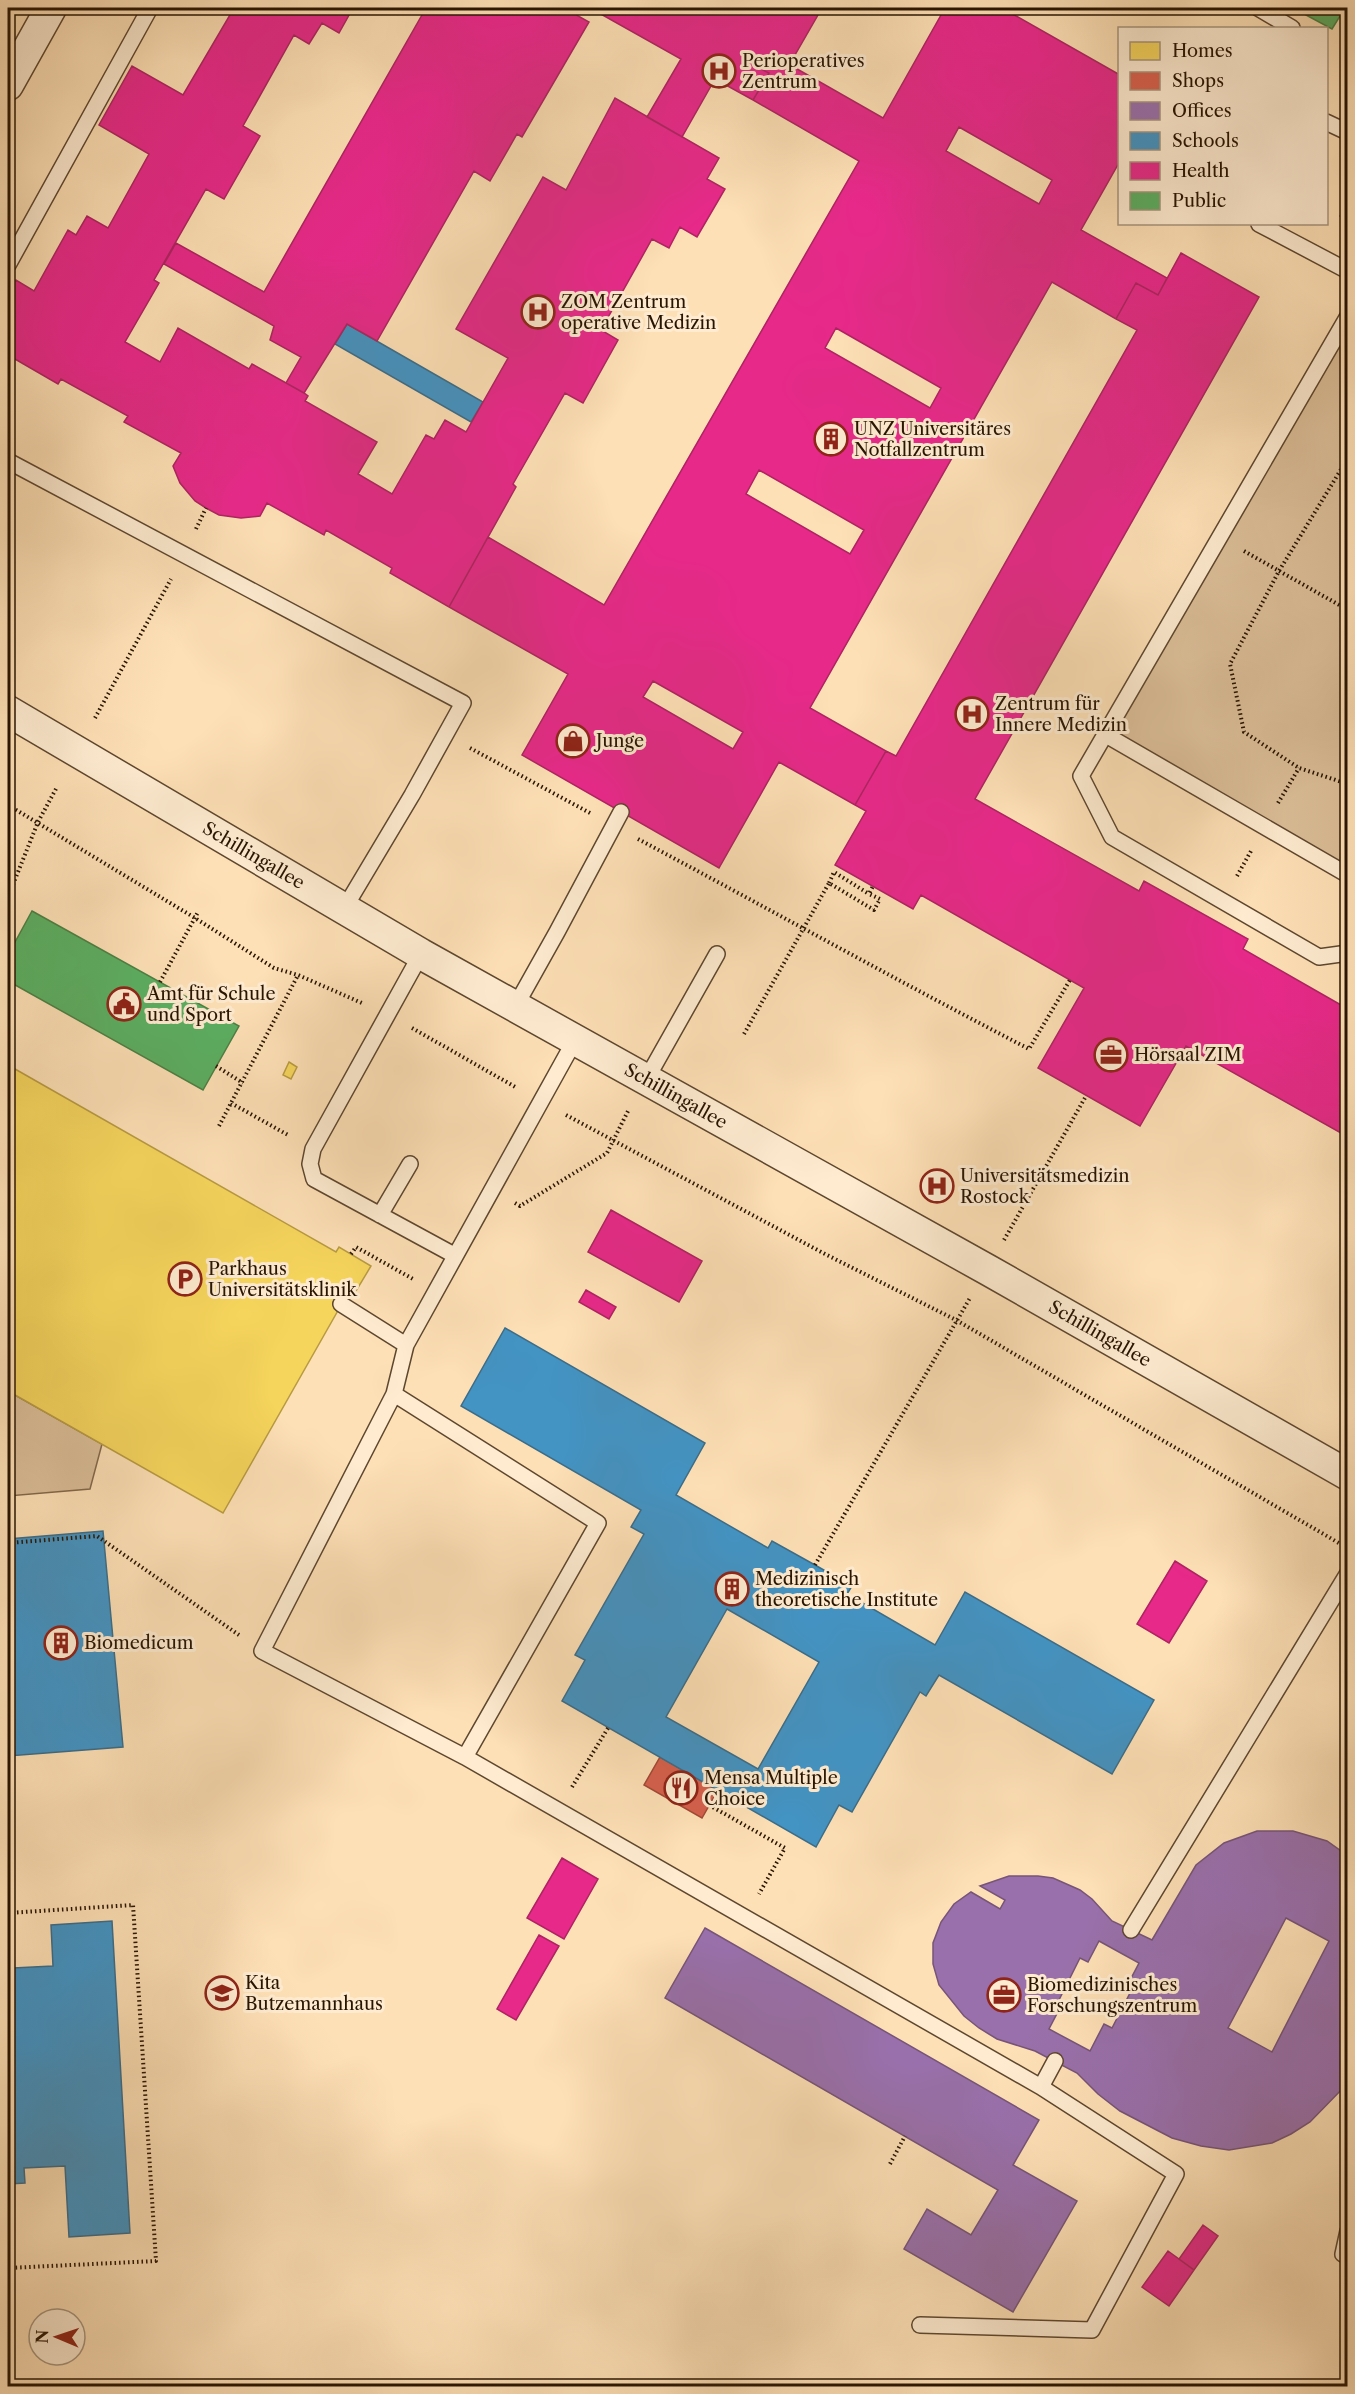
<svg xmlns="http://www.w3.org/2000/svg" width="1355" height="2394" font-family="'Libre Caslon Text',serif">
  <style>
    .green { fill: #dabd97; stroke: #81684c; stroke-width: 1.5 }
    .homes { fill: #f6d55c; stroke: #b89b41; stroke-width: 1.5 }
    .shops { fill: #d6604d; stroke: #a24936; stroke-width: 1.5 }
    .offices { fill: #9970ab; stroke: #775478; stroke-width: 1.5; fill-rule: evenodd }
    .schools { fill: #4393c3; stroke: #3b6d89; stroke-width: 1.5; fill-rule: evenodd }
    .health { fill: #e7298a; stroke: #ae2361; stroke-width: 1.5; fill-rule: evenodd }
    .public { fill: #5aae61; stroke: #4b8044; stroke-width: 1.5 }
    .lines { fill: none; stroke-linecap: round; stroke-linejoin: round }
    .service-casing { stroke: #5e472f; stroke-width: 18 }
    .minor-casing { stroke: #5e472f; stroke-width: 33 }
    .path { stroke: #281402; stroke-width: 4; stroke-dasharray: 1.5 3; stroke-linecap: butt }
    .service { stroke: #feebd0; stroke-width: 15 }
    .minor { stroke: #feebd0; stroke-width: 30 }
    .labels { text-anchor: middle; stroke-width: 6; stroke-linejoin: round; paint-order: stroke }
    .poi-label { font-size: 18px; fill: #281402; stroke: #feebd0; text-anchor: start }
    .street-label { font-size: 18px; fill: #281402; stroke: #feebd0 }
  </style>
  <rect width="100%" height="100%" fill="#fee0b6"/>
  <filter id="stains"><feTurbulence type="fractalNoise" baseFrequency=".00333" numOctaves="4"/><feColorMatrix values="0 0 0 0 .2 0 0 0 0 .09 0 0 0 0 .02 0 0 0 .5 -.17"/></filter>
  <radialGradient id="worn" r=".72"><stop offset=".6" stop-color="#630" stop-opacity="0"/><stop offset="1" stop-color="#630" stop-opacity=".3"/></radialGradient>
  <path class="green" d="M1347,316V875L1106,735Z
    M8,1391L102,1444L90,1489L8,1496Z"/>
  <path class="homes" d="M289,1062L297,1067L291,1079L283,1075Z
    M8,1065L336,1252L339,1247L371,1266L353,1296L348,1293L223,1513L8,1391Z"/>
  <path class="shops" d="M660,1757L718,1790L702,1818L644,1785Z"/>
  <path class="offices" d="M1348,203V221L1340,216Z
    M1257,1831H1293L1327,1841L1348,1856V2083L1310,2122L1291,2134L1272,2143L1229,2150L1201,2146L1172,2138L1120,2111L1098,2094L1077,2073L1035,2051L997,2039L979,2028L964,2016L939,1985L933,1964V1943L941,1922L954,1904L971,1892L1000,1909L1005,1900L980,1886L1009,1876H1038L1053,1878L1080,1890L1092,1899L1112,1921L1152,1940L1196,1865L1224,1843ZM1286,1918L1329,1941L1272,2052L1228,2028ZM1099,1941L1139,1963L1127,1986L1132,1989L1112,2028L1104,2024L1090,2051L1049,2029L1063,2002L1059,2000L1080,1958L1088,1962Z
    M705,1928L1039,2120L1013,2165L1077,2201L1013,2312L904,2249L927,2209L971,2235L998,2190L665,1998Z"/>
  <path class="schools" d="M347,324L483,402L471,422L335,344Z
    M505,1328L705,1443L676,1495L768,1548L772,1541L815,1565L852,1586L847,1594L935,1645L965,1592L1154,1700L1112,1774L939,1675L926,1696L920,1692L852,1812L839,1805L816,1847L562,1701L585,1660L575,1655L644,1534L631,1527L641,1510L461,1406ZM727,1609L819,1662L758,1769L666,1717Z
    M103,1531L123,1747L8,1756V1539Z
    M112,1921L130,2233L69,2237L65,2166L24,2168L25,2183L8,2184V1953H12L13,1968L53,1966L51,1925Z"/>
  <path class="health" d="M234,8H353L339,33L322,23L309,44L294,35L243,126L260,136L224,199L206,189L154,280L159,283L125,342L160,362L178,328L249,369L252,364L304,393L308,396L305,401L377,442L358,474L392,494L426,435L434,439L445,420L466,432L508,358L456,329L543,177L566,190L615,98L719,158L707,179L725,189L697,237L680,227L669,248L652,239L601,330L618,340L583,403L565,393L513,484L516,487L449,607L390,573L392,568L326,530L324,535L267,503L260,516L241,518L219,515L206,508L195,501L180,483L173,466L181,453L124,422L128,416L61,379L58,384L8,355V296L16,280L34,291L68,230L76,235L87,216L108,228L149,154L99,125L132,66L183,95Z
    M426,8H564L589,22L522,137L517,134L490,181L474,171L377,341L347,324L304,393L286,383L301,357L270,340L274,326L164,264L176,243L264,292Z
    M590,8H721L733,14L736,8H822L791,62L798,66L796,69L771,54L761,69L769,73L753,100L715,79L682,137L647,117L681,59Z
    M945,8H1002L1120,75V161L1081,230L1167,278L1158,295L1136,283L1116,319L1052,282L810,708L886,751L855,805L779,762L719,868L522,755L568,674L449,607L488,537L604,605L859,161L753,100L769,73L761,69L771,54L883,118ZM959,127L1052,180L1039,204L946,151ZM836,328L941,388L930,408L825,348ZM759,470L864,530L850,554L746,494ZM653,681L743,732L733,749L643,697Z
    M1181,253L1259,297L975,799L1139,891L1144,881L1248,939L1243,949L1348,1009V1137L1186,1046L1140,1126L1038,1068L1084,988L921,895L913,909L835,865L866,811L855,805L886,751L896,756L1137,330L1116,319L1136,283L1158,295Z
    M611,1210L702,1261L679,1302L588,1252Z
    M586,1290L616,1307L609,1319L579,1302Z
    M1175,1561L1207,1581L1169,1643L1137,1624Z
    M562,1858L598,1879L564,1939L527,1918Z
    M539,1935L559,1946L516,2020L497,2009Z
    M1203,2225L1218,2236L1194,2270L1179,2259Z
    M1168,2251L1194,2270L1169,2306L1142,2287Z"/>
  <path class="public" d="M1293,8H1345L1332,29Z
    M32,911L239,1026L203,1090L8,981V955Z"/>
  <g class="lines">
    <g class="service-casing">
      <path id="service" d="M1258,8L1292,28
        M1326,122L1343,130
        M1259,224L1348,271
        M8,265L150,8
        M1348,316L1081,776L1112,837L1319,957L1348,953
        M8,461L463,703L412,795L344,909
        M1106,735L1348,875
        M421,954L313,1149L310,1164L314,1179L454,1255
        M515,1007L557,932L621,812
        M575,1040L406,1345L394,1394L262,1651L465,1757L1041,2087L1055,2061
        M646,1080L717,954
        M380,1215L410,1164
        M341,1304L406,1345
        M394,1394L598,1523L465,1757
        M1131,1930L1348,1573
        M1348,2231L1343,2254L1348,2257
        M920,2325L1092,2330L1176,2174L1041,2087"/>
    </g>
    <g class="minor-casing">
      <g id="minor">
        <path d="M8,85L51,8"/>
        <path id="s1" d="M8,711L421,954L988,1270L1348,1475"/>
      </g>
    </g>
    <path class="path" d="M1348,458L1279,571L1230,664L1244,732L1299,768L1348,784
      M196,529L206,508
      M1244,551L1348,610
      M95,718L171,579
      M470,748L590,813
      M1278,803L1299,768
      M8,805L195,918L274,968L298,975L362,1003
      M638,839C769,909 898,981 1029,1049L1070,980
      M1237,876L1251,851
      M829,883L834,872L869,894
      M8,897L38,822L57,787
      M160,982L198,912
      M412,1028L517,1088
      M744,1034L829,883L874,910L880,899L869,894L873,886
      M216,1066L243,1083
      M231,1103L288,1135
      M566,1115L825,1254L956,1320L1344,1546
      M219,1126L298,975
      M515,1203L520,1206L607,1153L628,1111
      M1004,1240L1086,1096
      M351,1254L356,1247L413,1279
      M8,1543L97,1536L239,1635
      M815,1565L970,1298
      M572,1787L608,1728
      M709,1805L785,1848L759,1894
      M8,1913L133,1905L156,2261L8,2268
      M890,2164L905,2136"/>
    <use href="#service" class="service"/>
    <use href="#minor" class="minor"/>
  </g>
  <defs>
    <g id="hospital-ring" transform="scale(1.725)"><circle r="9.5" fill="#feebd0" stroke="#8f2418" stroke-width="1.5"/><path d="M-5-5h3v3.5h4V-5h3V5h-3V1.5h-4V5h-3Z" fill="#8f2418"/></g>
    <g id="building-ring" transform="scale(1.725)"><circle r="9.5" fill="#feebd0" stroke="#8f2418" stroke-width="1.5"/><path d="M-4-6H4V6H1V3H-1V6H-4ZM-2.5-4.3h1.7v1.8h-1.7ZM.8-4.3h1.7v1.8H.8ZM-2.5-1h1.7V.8h-1.7ZM.8-1h1.7V.8H.8Z" fill="#8f2418"/></g>
    <g id="shop-ring" transform="scale(1.725)"><circle r="9.5" fill="#feebd0" stroke="#8f2418" stroke-width="1.5"/><path d="M-5-2.5h2.3a2.7 3.5 0 0 1 5.4 0H5L5.5 6h-11ZM-1.5-2.5h3a1.5 2.3 0 0 0-3 0Z" fill="#8f2418"/></g>
    <g id="civic-ring" transform="scale(1.725)"><circle r="9.5" fill="#feebd0" stroke="#8f2418" stroke-width="1.5"/><path d="M-.6-6.5H3V-4.5H.6V-3L4-1V1h2V6H-6V1h2V-1L-.6-3ZM-1.2 2.5V6h2.4V2.5Z" fill="#8f2418"/></g>
    <g id="office-ring" transform="scale(1.725)"><circle r="9.5" fill="#feebd0" stroke="#8f2418" stroke-width="1.5"/><path d="M-6-3h4V-5.5h4V-3h4V5H-6ZM-1-4.5V-3h2v-1.5ZM-6 0V1H6V0Z" fill="#8f2418"/></g>
    <g id="parking-ring" transform="scale(1.725)"><circle r="9.5" fill="#feebd0" stroke="#8f2418" stroke-width="1.5"/><path d="M-3.5-5.5H1a3.5 3.5 0 0 1 0 7H-1V5.5H-3.5ZM-1-3.4V-.6H.8a1.4 1.4 0 0 0 0-2.8Z" fill="#8f2418"/></g>
    <g id="restaurant-ring" transform="scale(1.725)"><circle r="9.5" fill="#feebd0" stroke="#8f2418" stroke-width="1.5"/><path d="M-5-6h1v4h1v-4h1v4h1v-4h1v5L-1.5 .5V6h-2V.5L-5-1ZM5-6V6H3V1.5H1.5Q1.5-4 5-6Z" fill="#8f2418"/></g>
    <g id="school-ring" transform="scale(1.725)"><circle r="9.5" fill="#feebd0" stroke="#8f2418" stroke-width="1.5"/><path d="M0-5L7-2L0 1L-7-2ZM-4 1L0 2.5L4 1V4Q0 6-4 4Z" fill="#8f2418"/></g>
  </defs>
  <g fill-rule="evenodd">
    <use href="#hospital-ring" x="719" y="71"/>
    <use href="#hospital-ring" x="538" y="312"/>
    <use href="#building-ring" x="831" y="439"/>
    <use href="#hospital-ring" x="972" y="714"/>
    <use href="#shop-ring" x="573" y="741"/>
    <use href="#civic-ring" x="124" y="1004"/>
    <use href="#office-ring" x="1111" y="1055"/>
    <use href="#hospital-ring" x="937" y="1186"/>
    <use href="#parking-ring" x="185" y="1279"/>
    <use href="#building-ring" x="732" y="1589"/>
    <use href="#building-ring" x="61" y="1643"/>
    <use href="#restaurant-ring" x="681" y="1788"/>
    <use href="#school-ring" x="222" y="1993"/>
    <use href="#office-ring" x="1004" y="1995"/>
  </g>
  <g class="labels">
    <g class="poi-label">
      <text x="742" y="67">Perioperatives<tspan x="742" dy="21">Zentrum</tspan></text>
      <text x="561" y="308">ZOM Zentrum<tspan x="561" dy="21">operative Medizin</tspan></text>
      <text x="854" y="435">UNZ Universitäres<tspan x="854" dy="21">Notfallzentrum</tspan></text>
      <text x="995" y="710">Zentrum für<tspan x="995" dy="21">Innere Medizin</tspan></text>
      <text x="596" y="747">Junge</text>
      <text x="147" y="1000">Amt für Schule<tspan x="147" dy="21">und Sport</tspan></text>
      <text x="1134" y="1061">Hörsaal ZIM</text>
      <text x="960" y="1182">Universitätsmedizin<tspan x="960" dy="21">Rostock</tspan></text>
      <text x="208" y="1275">Parkhaus<tspan x="208" dy="21">Universitätsklinik</tspan></text>
      <text x="755" y="1585">Medizinisch<tspan x="755" dy="21">theoretische Institute</tspan></text>
      <text x="84" y="1649">Biomedicum</text>
      <text x="704" y="1784">Mensa Multiple<tspan x="704" dy="21">Choice</tspan></text>
      <text x="245" y="1989">Kita<tspan x="245" dy="21">Butzemannhaus</tspan></text>
      <text x="1027" y="1991">Biomedizinisches<tspan x="1027" dy="21">Forschungszentrum</tspan></text>
    </g>
    <g class="street-label">
      <text dy="6" stroke="none"><textPath href="#s1" startOffset="285">Schillingallee</textPath></text>
      <text dy="6" stroke="none"><textPath href="#s1" startOffset="771">Schillingallee</textPath></text>
      <text dy="6" stroke="none"><textPath href="#s1" startOffset="1257">Schillingallee</textPath></text>
    </g>
  </g>
  <rect width="1355" height="2394" fill="none" stroke="#fee0b6" stroke-width="30"/>
  <rect x="9" y="9" width="1337" height="2376" fill="none" stroke="#281402" stroke-width="3"/>
  <rect x="15" y="15" width="1325" height="2364" fill="none" stroke="#281402" stroke-width="1.5"/>
  <rect x="1118" y="27" width="210" height="198" fill="#feebd0" stroke="#a8957e" stroke-width="1.5"/>
  <rect x="1130" y="42" width="30" height="18" fill="#f6d55c" stroke="#a8957e" stroke-width="1.5"/>
  <text x="1172" y="57" font-size="18" fill="#281402">Homes</text>
  <rect x="1130" y="72" width="30" height="18" fill="#d6604d" stroke="#a8957e" stroke-width="1.5"/>
  <text x="1172" y="87" font-size="18" fill="#281402">Shops</text>
  <rect x="1130" y="102" width="30" height="18" fill="#9970ab" stroke="#a8957e" stroke-width="1.5"/>
  <text x="1172" y="117" font-size="18" fill="#281402">Offices</text>
  <rect x="1130" y="132" width="30" height="18" fill="#4393c3" stroke="#a8957e" stroke-width="1.5"/>
  <text x="1172" y="147" font-size="18" fill="#281402">Schools</text>
  <rect x="1130" y="162" width="30" height="18" fill="#e7298a" stroke="#a8957e" stroke-width="1.5"/>
  <text x="1172" y="177" font-size="18" fill="#281402">Health</text>
  <rect x="1130" y="192" width="30" height="18" fill="#5aae61" stroke="#a8957e" stroke-width="1.5"/>
  <text x="1172" y="207" font-size="18" fill="#281402">Public</text>
  <g transform="translate(57 2337) rotate(272)"><circle r="28" fill="#feebd0" stroke="#a8957e" stroke-width="1.5"/>
  <path d="M0-4.5L10 22L0 15L-10 22Z" fill="#8f2418"/>
  <text y="-9" font-size="16" font-weight="bold" text-anchor="middle" fill="#281402">N</text>
  </g>
  <rect width="100%" height="100%" filter="url(#stains)"/>
  <rect width="100%" height="100%" fill="url(#worn)"/>
</svg>
